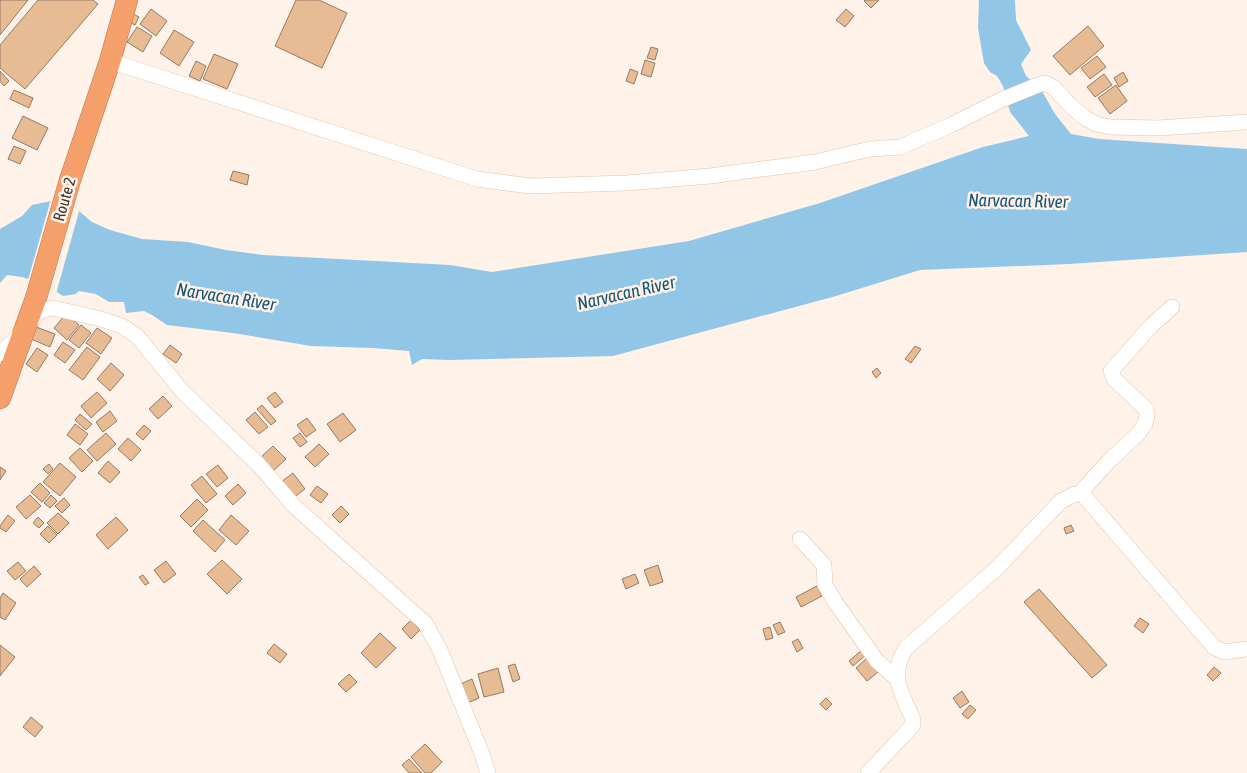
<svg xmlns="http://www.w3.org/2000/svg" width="1247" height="773" font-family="'Asap Condensed',sans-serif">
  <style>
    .water { fill: #92c6e7 }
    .pier { fill: #fef2e9 }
    .building { fill: #e7bb94; stroke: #947b64 }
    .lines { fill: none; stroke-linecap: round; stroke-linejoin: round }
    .minor-casing { stroke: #e0c4ac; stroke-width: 16 }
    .highway-casing { stroke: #b67a54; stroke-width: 22 }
    .minor { stroke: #fff; stroke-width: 15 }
    .highway { stroke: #f59f6a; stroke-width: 21 }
    .labels { text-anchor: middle; stroke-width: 5; stroke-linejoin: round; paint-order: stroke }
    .street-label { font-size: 16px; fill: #40352c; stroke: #fef2e9 }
    .water-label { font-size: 18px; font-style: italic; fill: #175576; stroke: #fef2e9 }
  </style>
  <rect width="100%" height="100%" fill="#fef2e9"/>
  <path class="water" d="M979,0H1015L1016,20L1031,50L1021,64L1026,76L1042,91L1055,114L1071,134L1099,139L1247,149V252L1069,264L920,270L836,296L613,356L450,360L422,359L412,365L409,351L373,348L311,346L233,333L167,325L152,315L144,311L126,313L124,302H109L96,294L79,291L76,294L63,296C41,282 33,278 7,275L0,283V229L22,216L32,205L51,201L79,211L92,222L110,230L142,239L188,242L226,250L263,255L450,265L492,272L689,241L820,203L983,147L1029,136L1010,112L1003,86L997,76L990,72L984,63L978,28Z"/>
  <path class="pier" d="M51,199L80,208L56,294L40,284L28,280Z"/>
  <path class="building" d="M0,0H28L0,35Z
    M38,0H93L98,4L25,89L0,68V45Z
    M296,0H319L347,13L322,68L275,46Z
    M865,0H879L871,8L864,1Z
    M151,9L167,21L156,36L140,24Z
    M846,9L854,16L845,27L836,20Z
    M127,11L139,17L135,25L123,19Z
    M1088,26L1104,46L1070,75L1053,56Z
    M137,27L152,36L143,52L127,42Z
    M174,30L194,42L179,66L160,53Z
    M651,47L658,49L655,60L647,58Z
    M214,54L238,64L227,89L203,79Z
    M1097,56L1106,67L1090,79L1081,68Z
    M645,60L655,63L651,77L641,74Z
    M196,61L206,66L200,81L189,76Z
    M630,69L638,72L634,84L626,81Z
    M0,71L9,81L4,86L0,81Z
    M1123,72L1128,81L1119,87L1114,78Z
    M1104,74L1112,85L1095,97L1087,87Z
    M1116,85L1127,101L1110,114L1098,98Z
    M14,90L33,98L29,108L10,99Z
    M23,116L48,128L37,150L12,138Z
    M14,146L26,151L20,164L8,159Z
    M233,171L249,175L247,185L230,180Z
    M66,314L79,325L67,340L54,328Z
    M81,325L91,333L79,348L69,340Z
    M36,327L55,334L50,347L31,339Z
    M97,328L112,338L101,354L86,343Z
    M63,342L75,350L65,363L54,355Z
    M170,345L182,354L176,363L163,354Z
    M915,346L921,349L911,363L905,359Z
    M87,347L100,357L83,380L69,370Z
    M37,348L48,355L37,372L26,364Z
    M111,363L124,375L110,391L97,379Z
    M877,368L881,373L876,378L872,372Z
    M97,392L107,403L91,418L81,406Z
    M275,392L283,402L275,408L267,398Z
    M163,396L172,406L158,419L149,409Z
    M262,405L276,421L271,425L257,409Z
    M110,411L117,421L103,432L96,422Z
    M255,412L268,427L259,434L246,420Z
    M343,413L356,430L340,442L327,424Z
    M80,414L92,424L86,430L75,420Z
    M307,418L316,430L306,437L297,425Z
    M75,424L88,434L80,445L67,435Z
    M144,425L151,431L143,440L136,434Z
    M106,433L116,444L97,461L87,450Z
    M300,433L307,442L300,447L293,438Z
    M128,438L141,450L131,461L118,449Z
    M319,444L329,454L315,467L305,457Z
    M273,446L286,459L273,471L260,458Z
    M80,448L93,461L82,472L69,458Z
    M108,461L120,472L110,483L98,473Z
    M60,463L76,477L60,496L43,482Z
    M49,464L53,469L48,474L43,469Z
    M218,465L228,478L217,487L206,474Z
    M0,467L6,471L0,480Z
    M293,473L305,489L293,498L281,482Z
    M202,476L217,494L206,503L191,485Z
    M40,483L50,493L42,502L31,492Z
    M238,484L246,493L233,505L225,496Z
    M317,486L328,494L321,503L310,495Z
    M30,495L41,506L26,519L16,507Z
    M51,495L57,501L50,508L44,503Z
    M64,498L70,505L62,513L55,506Z
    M197,499L208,510L191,527L180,516Z
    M341,506L349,514L340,523L332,515Z
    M58,513L69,523L58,534L47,523Z
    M8,515L15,521L6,532L0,528V526Z
    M231,515L249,531L236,545L219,530Z
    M38,517L44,523L39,528L33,523Z
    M116,517L128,530L108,549L96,535Z
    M203,520L225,540L215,552L193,531Z
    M1071,525L1074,531L1066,534L1064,528Z
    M48,526L57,535L49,543L40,534Z
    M222,560L242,579L227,594L207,574Z
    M166,561L176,574L164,583L154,570Z
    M18,562L26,571L15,580L7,571Z
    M658,565L663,582L650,586L644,570Z
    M34,566L41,574L27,587L20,579Z
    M635,574L639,583L626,589L622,579Z
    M143,575L149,583L145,585L139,577Z
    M817,586L822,596L801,607L796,597Z
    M1039,589L1107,665L1092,678L1024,602Z
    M3,593L16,603L5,620L0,617V598Z
    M1140,618L1149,624L1143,633L1134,626Z
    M411,620L420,630L411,639L402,629Z
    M780,622L785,632L778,635L773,625Z
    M770,627L773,638L766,640L763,629Z
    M380,633L396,648L376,668L361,653Z
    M798,639L803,648L797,652L792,642Z
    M274,644L287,654L280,663L267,653Z
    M0,645L15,657L0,676Z
    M863,649L867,654L853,666L849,661Z
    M867,658L878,672L867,681L856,668Z
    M515,664L520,679L513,682L508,666Z
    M1214,667L1221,673L1213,681L1207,675Z
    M498,668L504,692L484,697L478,674Z
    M349,674L357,682L346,692L338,684Z
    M472,679L479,698L465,704L458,685Z
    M962,691L969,702L960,708L953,698Z
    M826,698L832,704L826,710L820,704Z
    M970,705L976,710L968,719L962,714Z
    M31,717L43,727L35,737L23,727Z
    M425,744L442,762L431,773H425L411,757Z
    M409,759L422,773H409L402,765Z"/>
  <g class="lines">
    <g class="minor-casing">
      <path id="minor" d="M110,61L477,179L530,186L626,183L710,176L815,162L870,149L900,147L951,125L1001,100L1038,85L1045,83L1053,87L1070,105L1085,118L1096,124L1111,127L1158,128L1247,122
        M0,354L24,331L36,315L43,310L53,308L101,319L122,326L137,336L182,391L258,464L294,506L425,623L440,650L482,754L488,773
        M1079,494L1109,461L1138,434L1145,424L1147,416L1146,409L1114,379L1111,371L1151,326L1172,307
        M800,539L824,565L825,585L835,602L877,661L896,678
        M868,773L913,725V720C902,692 888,677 906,648L997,568L1061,501L1075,494H1079L1084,496L1214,647L1224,652L1247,649"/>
    </g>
    <g class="highway-casing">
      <path id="highway" d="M0,398L36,298L70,180L110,61L127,0"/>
    </g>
    <use href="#minor" class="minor"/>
    <use href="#highway" class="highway"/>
  </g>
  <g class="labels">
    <g class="street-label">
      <text transform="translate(64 199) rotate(-74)" y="6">Route 2</text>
    </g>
    <g class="water-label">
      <text transform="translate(1018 201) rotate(1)" y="6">Narvacan River</text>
      <text transform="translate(626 293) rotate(-13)" y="6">Narvacan River</text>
      <text transform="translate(226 297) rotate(9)" y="6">Narvacan River</text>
    </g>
  </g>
</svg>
